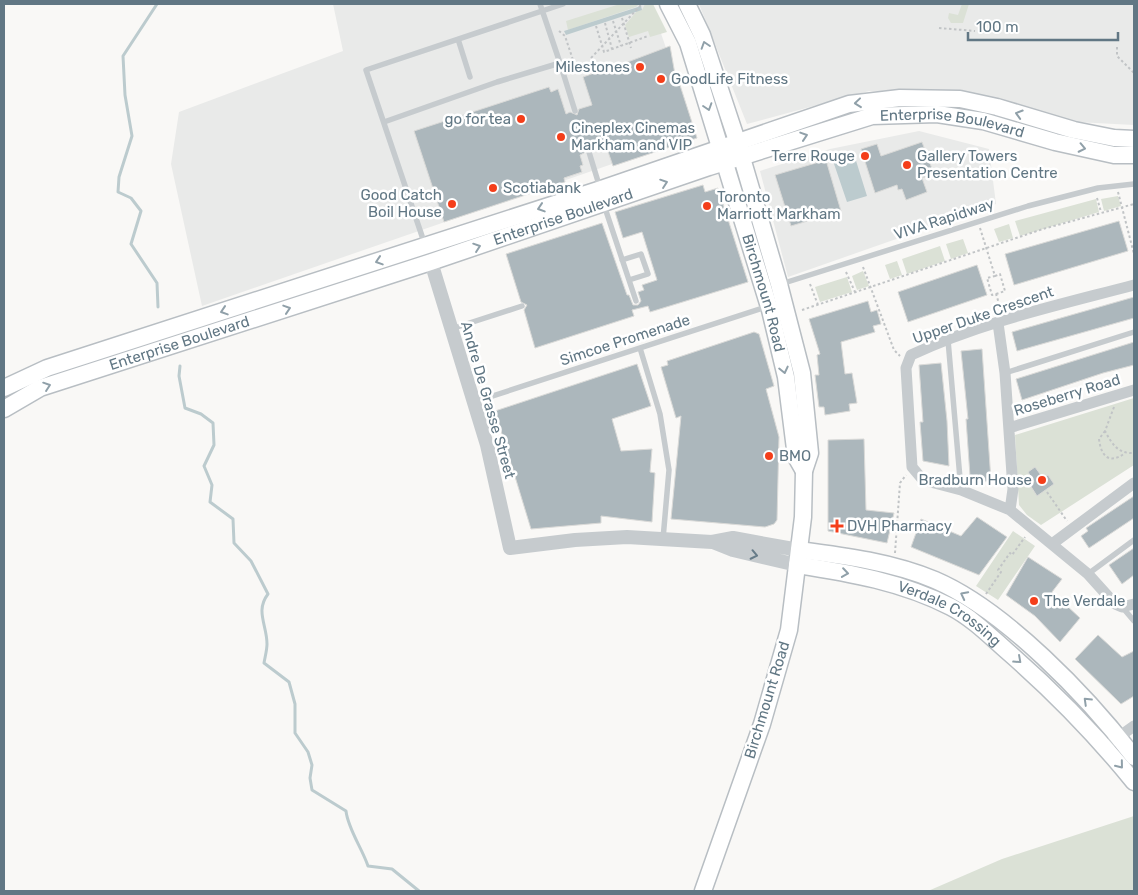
<svg xmlns="http://www.w3.org/2000/svg" width="1138" height="895" font-family="Rubik,sans-serif">
  <style>
    .built { fill: #e9eae9 }
    .green { fill: #dbe1d6 }
    .water { fill: #bccbce }
    .lines { fill: none; stroke-linecap: round; stroke-linejoin: round }
    .stream { stroke: #bccbce; stroke-width: 3 }
    .building { fill: #acb7bc; stroke: #dadad8 }
    .secondary-casing { stroke: #b8bec3; stroke-width: 19 }
    .path { stroke: #c1c4c6; stroke-width: 2; stroke-dasharray: 2.5 2.5; stroke-linecap: butt }
    .service { stroke: #c6cbce; stroke-width: 5.5 }
    .minor { stroke: #c6cbce; stroke-width: 11 }
    .tertiary { stroke: #c6cbce; stroke-width: 14 }
    .secondary { stroke: #fff; stroke-width: 16 }
    .oneway { stroke: #90a0a9 }
    .oneway2 { stroke: #667b88 }
    .poi-dot { fill: #f43e1a; stroke: #fff; stroke-width: 2 }
    .labels { text-anchor: middle; stroke-width: 5; stroke-linejoin: round; paint-order: stroke }
    .poi-label { font-size: 15px; fill: #617784; stroke: #fff; text-anchor: start }
    .street-label { font-size: 15px; fill: #617784; stroke: #fff }
  </style>
  <rect width="100%" height="100%" fill="#f9f8f6"/>
  <path class="built" d="M333,4H649L655,16L696,135L202,306L171,164L179,112L343,51Z
    M699,4H1134V125L1076,122L976,94L869,91L747,124Z
    M919,131L989,149L996,204L788,277L760,171L830,149Z"/>
  <path class="green" d="M620,4H639L636,7L568,30L566,21Z
    M645,4H653L667,32L650,37L648,31L629,37L625,25L637,11L642,10Z
    M962,4H969L963,23H951L948,18L949,13L958,15Z
    M1118,196L1121,206L1104,211L1101,199Z
    M1096,199L1099,212L1020,236L1015,221Z
    M1009,224L1013,238L999,242L994,229Z
    M963,239L968,253L951,259L946,244Z
    M940,246L945,261L907,274L902,259Z
    M897,261L902,275L890,279L885,265Z
    M863,271L869,286L857,290L852,276Z
    M847,277L852,292L820,302L815,287Z
    M1134,398V465L1041,525L1027,515L1019,505L1015,435Z
    M1013,531L1035,546L998,600L976,586Z
    M1134,816V891H928L1002,859Z"/>
  <path class="water" d="M641,6L642,10L566,35L564,31Z
    M853,151L867,196L847,202L832,158Z"/>
  <g class="lines">
    <path class="stream" d="M157,4L123,56L125,95L132,136L119,177L118,192L131,198L141,211L131,244L157,283L158,307
      M180,366L179,376L185,408L201,414L213,423L214,445L204,466L212,485L210,502L233,519L234,543L251,561L268,594C255,611 267,625 267,644C267,650 265,657 264,663L289,682L295,704V733L308,752L312,765L310,778L312,790L346,811C348,829 362,848 368,866L392,869L419,891"/>
  </g>
  <path class="building" d="M670,46L676,80L678,79L697,138L613,166L606,146L593,150L587,148L584,153L580,155L583,165L580,166L582,172L564,178L565,182L444,222L414,131L549,87L551,92L558,89L566,114L570,112L577,115L579,109L592,105L583,77L597,72L596,70L608,66L609,69Z
    M922,142L934,174L922,178L927,192L906,200L902,189L898,190L897,185L875,193L861,149L877,144L881,156Z
    M826,160L841,211L791,226L775,175Z
    M703,185L705,192L718,188L748,282L650,312L648,306L632,310L634,316L535,348L524,310L527,305L521,302L506,254L602,223L627,295H629L633,305H638L641,301L638,292L644,290L642,285L657,280L642,232L623,238L615,212Z
    M1119,221L1128,251L1014,285L1005,254Z
    M977,265L987,295L908,322L898,292Z
    M1134,297V318L1017,351L1012,332Z
    M868,301L871,312L877,310L881,324L873,326L875,332L841,342L845,374L852,373L857,403L849,404L850,411L825,415L824,407H819L815,375H819L817,355L820,354L809,319Z
    M754,332L759,334L774,386L766,389L779,437L777,520L774,524L765,527L671,519L681,416L676,418L661,367L668,365L667,361Z
    M1134,342V365L1103,373L1022,400L1016,379Z
    M982,349L991,481L983,482L970,476L966,419H968L961,351Z
    M941,363L947,421L949,466L923,461L920,422H923L919,365Z
    M637,364L651,406L612,419L621,451L652,449L650,472L655,473L652,522L601,516V523L531,529L495,411Z
    M864,439L866,510L894,513L887,543L828,531V440Z
    M1035,467L1043,478L1048,475L1054,484L1037,496L1030,485L1034,482L1028,472Z
    M1134,496V518L1089,548L1081,536L1088,531L1086,528Z
    M977,517L1007,537L979,575L911,547L921,519L961,536Z
    M1134,548V575L1122,584L1109,565Z
    M1028,557L1062,579L1052,592L1080,618L1060,642L1035,616L1006,595Z
    M1098,635L1122,657L1134,651V696L1121,704L1075,659Z"/>
  <g class="lines">
    <g class="secondary-casing">
      <g id="secondary">
        <path id="s1" d="M668,4L688,43L770,310L786,377L796,457L804,471"/>
        <path d="M687,4L702,35L737,141L779,284L802,373L810,453L804,471L803,517L789,630L762,724L703,891"/>
        <path d="M4,388L47,368L601,189L849,104L900,98L960,99L997,107L1074,130L1114,138L1134,139"/>
        <path id="s2" d="M4,409L40,388L431,262L709,167L872,116L937,114L983,121L1055,142L1114,155H1134"/>
        <path d="M799,550C845,556 892,562 935,580C1005,610 1088,697 1134,757"/>
        <path id="s3" d="M797,565C850,573 902,582 951,607C972,618 989,635 1007,651C1053,691 1096,735 1134,782"/>
      </g>
    </g>
    <path class="path" d="M622,18L631,48
      M613,21L621,46
      M605,23L612,49
      M596,26L604,52L648,36
      M939,28L975,31
      M559,31L565,36L575,66
      M1117,47V56L1134,73
      M591,58L642,4
      M1118,192L1134,254
      M1097,198L1101,212
      M980,228L995,276L987,278L992,295L996,294L1001,310
      M863,267L894,350L900,356
      M846,272L855,292
      M995,276L1000,274L1005,291L996,294
      M810,284L818,305
      M802,310L1043,229L1134,204
      M1114,407L1105,431C1112,444 1118,454 1134,453
      M1105,431L1099,439C1101,456 1109,465 1125,453
      M1047,492L1067,521
      M895,553L900,483L906,475
      M986,594L1001,572L998,570L1010,553L1012,555L1025,537"/>
    <path class="service" d="M458,39L470,77
      M560,63L575,111
      M384,122L497,82L560,63L540,4
      M589,152L600,188
      M604,205L636,301
      M425,245L366,70L563,4
      M622,260L641,254L648,274L629,280
      M781,284L1028,206L1098,188L1134,184
      M451,329L522,306
      M948,340L961,490
      M640,348L660,414L669,470L663,539
      M1005,373L1134,332
      M474,402L766,307
      M1088,574L1134,540
      M1123,608L1134,621"/>
    <path class="minor" d="M1134,285C1059,305 981,322 911,355L906,368L912,467L923,480L961,490L1010,510L1088,574L1115,604L1122,607L1134,604
      M998,323L1005,373L1013,489L1010,510
      M1009,428L1134,390
      M1052,544L1134,483
      M1113,741L1134,726"/>
    <path class="tertiary" d="M431,262L487,445L510,548L575,540L627,537L712,542L733,538L799,550
      M713,542L733,550L797,565"/>
    <use href="#secondary" class="secondary"/>
  </g>
  <defs><path id="oneway-chevron" d="M-2-3.5L2.5 0L-2 3.5" fill="none" stroke-width="1.6" stroke-linecap="round" stroke-linejoin="round" transform="scale(1.25)"/></defs>
  <g class="oneway">
    <use href="#oneway-chevron" transform="translate(705 45) rotate(-108)"/>
    <use href="#oneway-chevron" transform="translate(858 103) rotate(174)"/>
    <use href="#oneway-chevron" transform="translate(708 107) rotate(72)"/>
    <use href="#oneway-chevron" transform="translate(1019 114) rotate(-163)"/>
    <use href="#oneway-chevron" transform="translate(804 136) rotate(-18)"/>
    <use href="#oneway-chevron" transform="translate(1082 148) rotate(12)"/>
    <use href="#oneway-chevron" transform="translate(664 183) rotate(-19)"/>
    <use href="#oneway-chevron" transform="translate(541 208) rotate(162)"/>
    <use href="#oneway-chevron" transform="translate(477 247) rotate(-19)"/>
    <use href="#oneway-chevron" transform="translate(379 261) rotate(162)"/>
    <use href="#oneway-chevron" transform="translate(287 309) rotate(-18)"/>
    <use href="#oneway-chevron" transform="translate(224 311) rotate(162)"/>
    <use href="#oneway-chevron" transform="translate(784 370) rotate(77)"/>
    <use href="#oneway-chevron" transform="translate(47 386) rotate(-19)"/>
    <use href="#oneway-chevron" transform="translate(845 573) rotate(8)"/>
    <use href="#oneway-chevron" transform="translate(964 595) rotate(-153)"/>
    <use href="#oneway-chevron" transform="translate(1018 660) rotate(42)"/>
    <use href="#oneway-chevron" transform="translate(1087 701) rotate(-136)"/>
    <use href="#oneway-chevron" transform="translate(1120 765) rotate(51)"/>
  </g>
  <use class="oneway2" href="#oneway-chevron" transform="translate(754 555) rotate(12)"/>
  <g class="poi-dot">
    <circle cx="640" cy="67" r="5"/>
    <circle cx="661" cy="79" r="5"/>
    <circle cx="521" cy="119" r="5"/>
    <circle cx="561" cy="137" r="5"/>
    <circle cx="865" cy="156" r="5"/>
    <circle cx="907" cy="165" r="5"/>
    <circle cx="493" cy="188" r="5"/>
    <circle cx="452" cy="204" r="5"/>
    <circle cx="707" cy="206" r="5"/>
    <circle cx="769" cy="456" r="5"/>
    <circle cx="1042" cy="480" r="5"/>
    <path d="M834.5 518.5h5v5h5v5h-5v5h-5v-5h-5v-5h5z"/>
    <circle cx="1034" cy="601" r="5"/>
  </g>
  <g class="labels">
    <g class="poi-label">
      <text x="630" y="72" text-anchor="end">Milestones</text>
      <text x="671" y="84">GoodLife Fitness</text>
      <text x="511" y="124" text-anchor="end">go for tea</text>
      <text x="571" y="133">Cineplex Cinemas<tspan x="571" dy="17">Markham and VIP</tspan></text>
      <text x="855" y="161" text-anchor="end">Terre Rouge</text>
      <text x="917" y="161">Gallery Towers<tspan x="917" dy="17">Presentation Centre</tspan></text>
      <text x="503" y="193">Scotiabank</text>
      <text x="442" y="200" text-anchor="end">Good Catch<tspan x="442" dy="17">Boil House</tspan></text>
      <text x="717" y="202">Toronto<tspan x="717" dy="17">Marriott Markham</tspan></text>
      <text x="779" y="461">BMO</text>
      <text x="1032" y="485" text-anchor="end">Bradburn House</text>
      <text x="847" y="531">DVH Pharmacy</text>
      <text x="1044" y="606">The Verdale</text>
    </g>
    <g class="street-label">
      <text dy="5" stroke="none"><textPath href="#s2" startOffset="998">Enterprise Boulevard</textPath></text>
      <text dy="5" stroke="none"><textPath href="#s2" startOffset="592">Enterprise Boulevard</textPath></text>
      <text transform="translate(944 219) rotate(-18)" y="5">VIVA Rapidway</text>
      <text dy="5" stroke="none"><textPath href="#s1" startOffset="305">Birchmount Road</textPath></text>
      <text transform="translate(983 315) rotate(-19)" y="5">Upper Duke Crescent</text>
      <text transform="translate(625 340) rotate(-18)" y="5">Simcoe Promenade</text>
      <text dy="5" stroke="none"><textPath href="#s2" startOffset="188">Enterprise Boulevard</textPath></text>
      <text transform="translate(1067 395) rotate(-17)" y="5">Roseberry Road</text>
      <text transform="translate(488 400) rotate(74)" y="5">Andre De Grasse Street</text>
      <text dy="5" stroke="none"><textPath href="#s3" startOffset="162">Verdale Crossing</textPath></text>
      <text transform="translate(767 700) rotate(-73)" y="5">Birchmount Road</text>
    </g>
  </g>
  <rect width="1138" height="895" fill="none" stroke="#617784" stroke-width="10"/>
  <path d="M968 32v8h150v-8" fill="none" stroke="#617784" stroke-width="2.5"/>
  <text x="976" y="32" font-size="15" fill="#617784" stroke="#ffffff" stroke-width="4" paint-order="stroke">100 m</text>
</svg>
